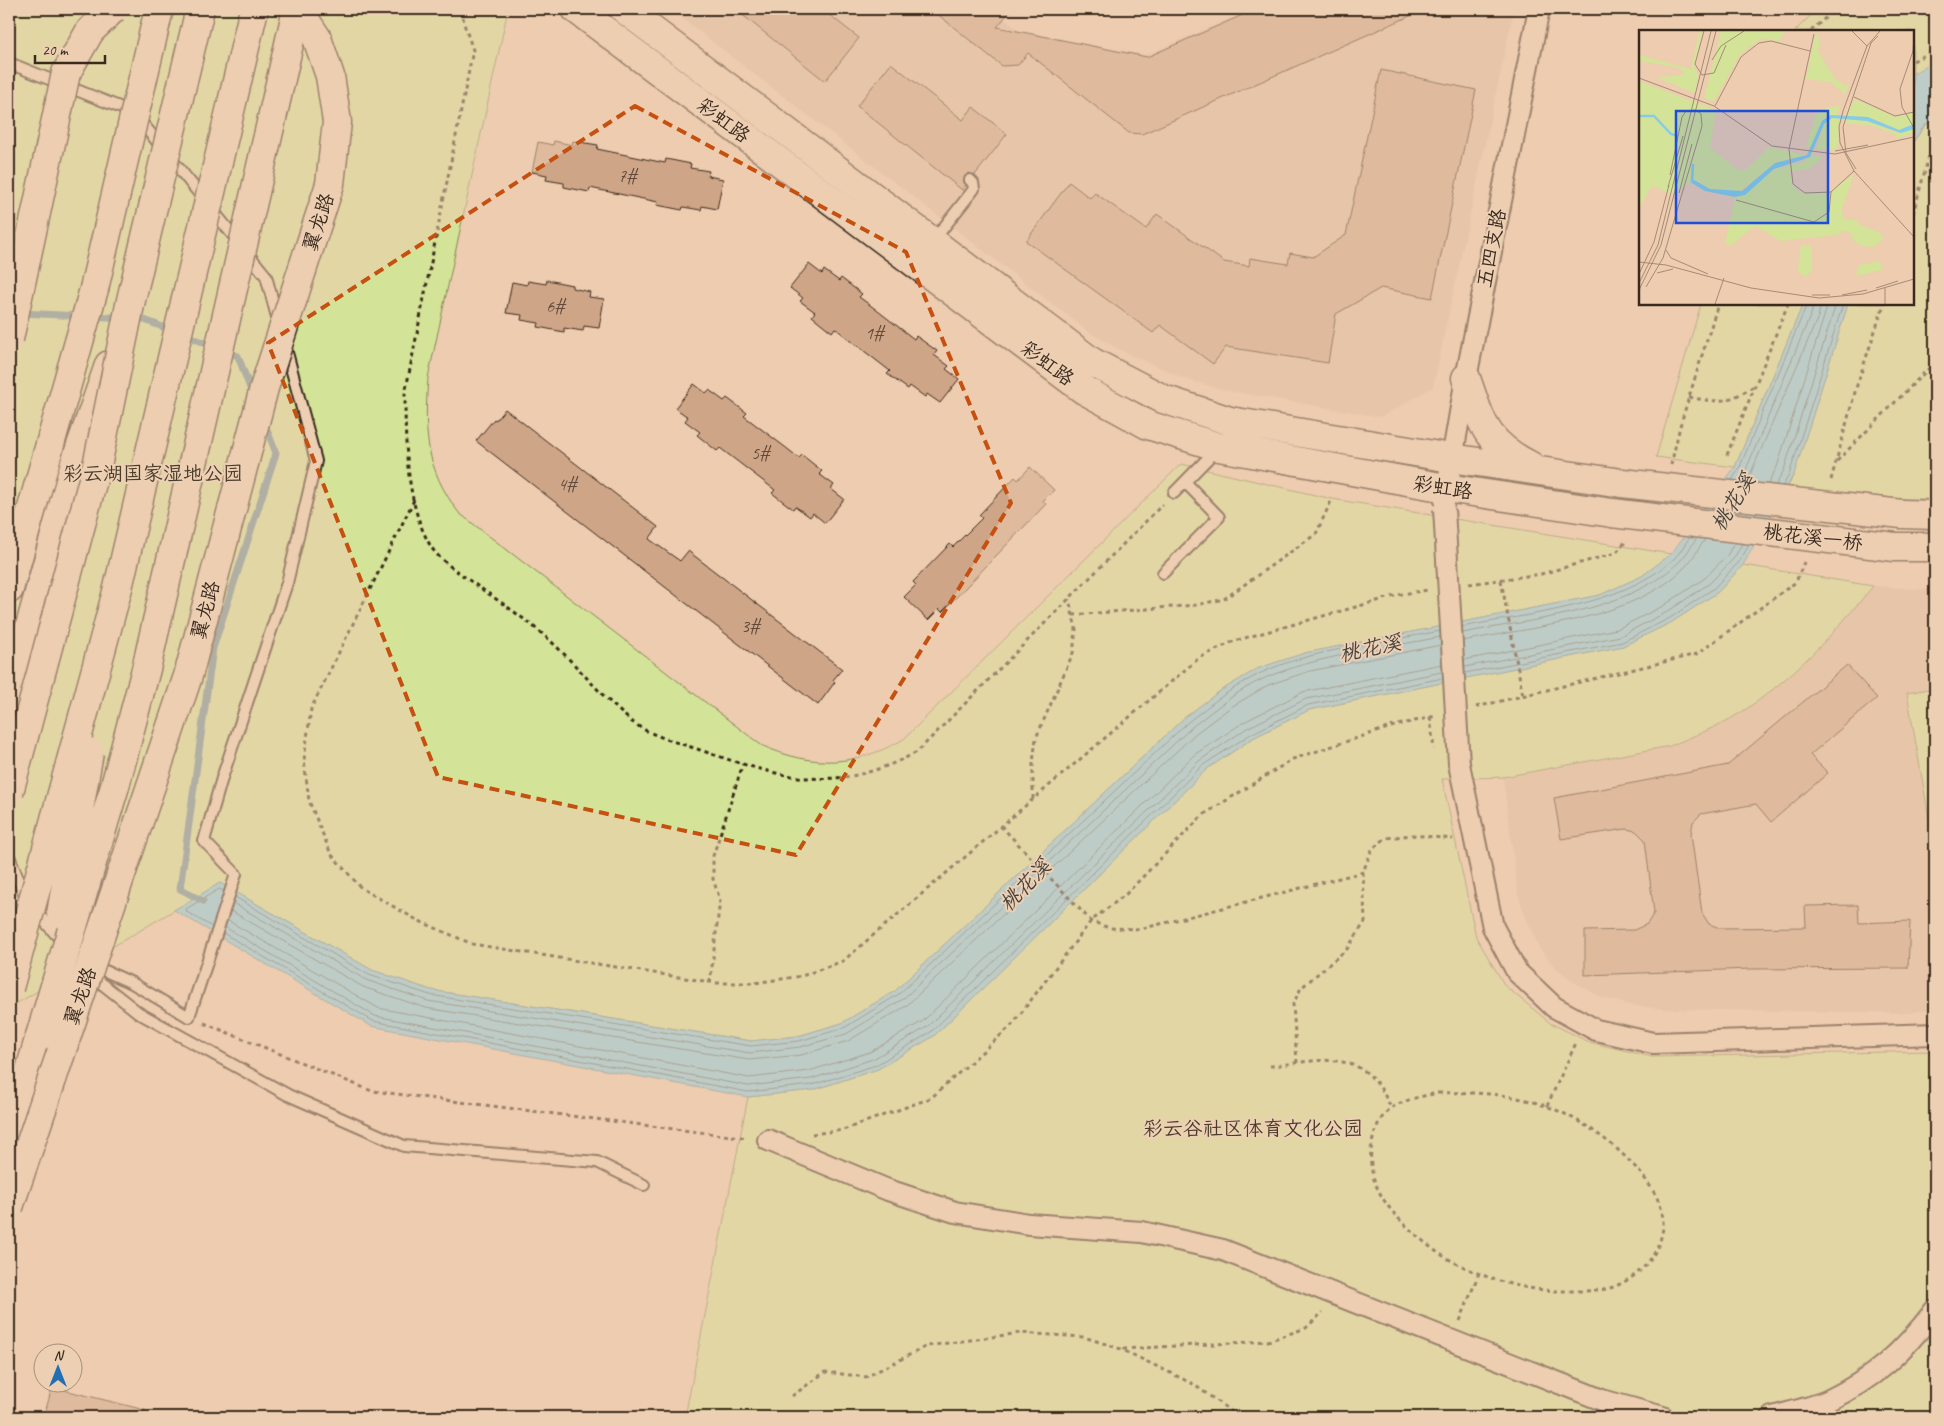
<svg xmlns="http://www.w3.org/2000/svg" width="1944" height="1426" font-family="Caveat,'LXGW WenKai TC',sans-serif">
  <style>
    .built { fill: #e1bda0 }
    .green { fill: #d3e397; stroke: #87865a }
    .water { fill: #85cde5; stroke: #678c95 }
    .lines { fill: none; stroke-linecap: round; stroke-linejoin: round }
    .shore { stroke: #596b6e; stroke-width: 1 }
    .stream { stroke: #678c95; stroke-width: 7 }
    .building { fill: #cfa587; stroke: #3b2a1e }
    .service-casing { stroke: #3b2a1e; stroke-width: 14 }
    .minor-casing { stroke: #3b2a1e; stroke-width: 24 }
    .secondary-casing { stroke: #3b2a1e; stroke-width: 31 }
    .trunk-casing { stroke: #3b2a1e; stroke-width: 31 }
    .path { stroke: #3b2a1e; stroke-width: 3; stroke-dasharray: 4 4; stroke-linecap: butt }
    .service { stroke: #edd0b4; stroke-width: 10 }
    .minor { stroke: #edd0b4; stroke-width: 20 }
    .secondary { stroke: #edd0b4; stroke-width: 28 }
    .trunk { stroke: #edd0b4; stroke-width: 28 }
    .minor-bridge-casing { stroke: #3b2a1e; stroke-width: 24; stroke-linecap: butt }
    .secondary-bridge-casing { stroke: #3b2a1e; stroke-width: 31; stroke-linecap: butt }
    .trunk-bridge-casing { stroke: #3b2a1e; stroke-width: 31; stroke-linecap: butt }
    .minor-bridge { stroke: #edd0b4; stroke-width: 20 }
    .secondary-bridge { stroke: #edd0b4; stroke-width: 28 }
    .trunk-bridge { stroke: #edd0b4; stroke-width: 28 }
    .marked { fill: none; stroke: #c55010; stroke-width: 4; stroke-dasharray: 10 6; stroke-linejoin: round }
    .labels { text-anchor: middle; stroke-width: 4; stroke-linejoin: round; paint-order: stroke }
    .number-label { font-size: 18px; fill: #604938 }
    .street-label { font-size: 20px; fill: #3b2a1e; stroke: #edd0b4 }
    .park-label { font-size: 20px; fill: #4a3c2a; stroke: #edd0b4 }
    .water-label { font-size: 21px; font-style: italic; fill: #46423c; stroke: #edd0b4 }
    .inset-river { fill: none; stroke: #85cde5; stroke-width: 2.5 }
    .inset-road { fill: none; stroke: #a68b75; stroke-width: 1 }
    .view { fill: #1d4ed8; fill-opacity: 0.15; stroke: #1d4ed8; stroke-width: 2.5 }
    .inset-edge { fill: none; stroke: #3b2a1e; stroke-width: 2.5 }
  </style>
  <rect width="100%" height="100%" fill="#edccaf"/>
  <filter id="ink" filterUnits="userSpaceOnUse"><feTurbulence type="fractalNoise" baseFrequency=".02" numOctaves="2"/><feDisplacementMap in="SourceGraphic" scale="10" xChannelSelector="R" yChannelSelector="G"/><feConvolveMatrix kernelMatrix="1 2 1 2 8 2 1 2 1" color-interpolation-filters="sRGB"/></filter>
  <g filter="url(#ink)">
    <path class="built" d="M670,9H991L1020,31L1146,55L1231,18L1236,27L1278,9H1514L1433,387L1381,417L1229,391L1188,380L1126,353L1090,333Z
      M1873,586L1935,590V1008L1909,1013L1663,1009L1629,1005L1601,997L1574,982L1555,967L1540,949L1527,922L1518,894L1503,777L1670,746L1739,714L1815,652Z"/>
    <path class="green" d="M9,9H508L428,378C424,433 425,468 459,513L761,745C812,768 855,767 904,739L1181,464L1332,499L1671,554L1642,576L1600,595L1305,653L1259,668L1220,691L1184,718L895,991L842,1023L798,1036L752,1041L431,990L372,970L220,883L9,1008Z
      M1817,9H1935V60L1913,74V31H1795Z
      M1935,118V499H1903L1788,487L1794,474L1848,304H1913V142L1925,126Z
      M1701,304H1803L1735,467L1656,457Z
      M1743,565L1873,586C1834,633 1792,680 1740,713C1718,727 1693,736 1670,746L1503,777L1442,779L1476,937L1505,986L1550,1023L1589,1042L1652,1057L1935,1051V1417H685L748,1097L813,1090L878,1069L934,1036L1207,769L1253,738L1309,710L1623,646L1672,622L1718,592Z
      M1935,688V852L1907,693Z"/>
    <path class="water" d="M1935,60V118L1924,126L1913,142V74Z
      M1803,304H1848L1794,474L1743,565L1718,592L1672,622L1623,646L1309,710L1253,738L1207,769L934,1036L878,1069L813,1090L748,1097L371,1026L174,910L220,883L372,970L431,990L751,1041L798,1036L842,1023L895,991L1184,718L1220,691L1259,668L1305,653L1600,595L1642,576L1671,554L1735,467Z"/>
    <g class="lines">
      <path class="shore" d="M1732,480L1739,469L1807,304
        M1739,481L1745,472L1811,314L1814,304
        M1747,482L1818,317L1821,304
        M1768,484L1777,467L1828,304
        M1776,485L1784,470L1836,304
        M1783,486L1790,472L1843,304
        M1462,627C1531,613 1620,607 1674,559C1680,553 1685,544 1690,537
        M1463,633C1532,619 1625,613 1678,563C1686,556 1691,546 1697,538
        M1463,641C1531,627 1636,619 1685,567C1693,559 1699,548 1705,539
        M1464,660L1617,629L1663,606L1705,578L1728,554L1734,543
        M1465,667L1620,636L1667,612L1710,583L1734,558L1742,544
        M1465,673L1622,642L1670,618L1714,588L1739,562L1749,545
        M235,897L369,975L430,995L751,1046L799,1041L844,1028L899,994L1188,722C1211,704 1234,686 1261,673C1309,650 1386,642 1440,631
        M233,903L366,980L428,1001L750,1053L800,1047L846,1034L903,999L1192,727C1215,709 1238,690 1265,678C1319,655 1382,649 1440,637
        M231,911L363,987L426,1008L749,1060L801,1055L848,1041L906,1006L1196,733L1231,707L1268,685L1310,671L1441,645
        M227,920L378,1008L749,1078L809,1071L870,1052L923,1021L1194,755L1244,722L1303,692L1442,664
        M212,927L187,912L186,909L219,889L224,891
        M225,927L375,1016L748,1086L811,1079L873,1059L927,1027L1199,761L1247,728L1306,699L1442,672
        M223,933L373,1021L748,1092L812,1085L876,1065L931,1032L1203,765L1251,734L1308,705L1443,678"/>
      <path class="stream" d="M21,313L80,316
        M91,316L123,318
        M134,318L142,319L173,331
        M183,334L215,347
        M225,351L238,356L253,396
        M203,901L180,889L213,648L276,453L264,422"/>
    </g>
    <path class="building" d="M735,9H822L859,38L825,81Z
      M931,9H1012L997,27L1147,57L1256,9H1426L1142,134L1129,133L1028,53L1018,65L1002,66Z
      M891,63L963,120L973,107L1007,134L975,175L969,173L965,176L963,181L966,185L962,190L857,106Z
      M1381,70L1476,90L1432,298L1381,288L1336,314L1328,363L1226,347L1213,364L1160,325L1153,333L1026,241L1069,182L1090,198L1095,193L1146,229L1157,214L1224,262L1249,266L1250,258L1288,264L1290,253L1313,257L1346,235Z
      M554,141L572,145L573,141L598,145L597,149L665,163L666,159L691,164L690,168L709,171L708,176L723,179L717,209L702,206L701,210L683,207L682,210L657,205L658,202L590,188L589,192L564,187V183L546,180L547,175L532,172L538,142L553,145Z
      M809,264L822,274L824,270L839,281L841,278L862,294L859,297L874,308L914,339L916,336L937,351L934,355L949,366L946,369L959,379L940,403L927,394L925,397L910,386L908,389L887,374L890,371L850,340L835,328L832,332L812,316L815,312L800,301L803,298L790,288Z
      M547,280L572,285V288L590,292L589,297L604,299L599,328L584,326L583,331L564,328V332L538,327L539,323L521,320L522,315L506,313L512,282L527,285L528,281L546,284Z
      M694,384L706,393L709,390L724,401L727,398L747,413L744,416L785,447L799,458L802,455L822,471L819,474L834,485L831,489L844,499L825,523L813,513L810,517L795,506L793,509L772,493L775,490L746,468L720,448L717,451L697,435L700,432L685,421L688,417L675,408Z
      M505,409L658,527L649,539L680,561L688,551L842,669L833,680L835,682L818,705L476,441L494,419L496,420Z
      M1030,467L1054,490L1043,501L1046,504L942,612L939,609L928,620L904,597L916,585L913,582L950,544L953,547L982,518L979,515L1015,477L1018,480Z
      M1847,665L1877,698L1810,755L1828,773L1771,822L1756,804L1701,814L1693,822L1691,834L1702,913L1709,924L1720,928L1806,927L1805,906L1858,905L1859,923L1910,921L1908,968L1751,969L1585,975V931L1634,930L1647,924L1654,913L1645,840L1636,831L1626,829L1561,839L1554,798L1728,765Z
      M52,1387L145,1410L144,1417H44Z"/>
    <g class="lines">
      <g class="service-casing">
        <path id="service" d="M9,63L134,113L266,276L278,321
          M933,241L974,189L973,183L970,180
          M1174,493L1217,449
          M1163,573L1219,517L1185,482
          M9,856L27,901L65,945
          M92,965L132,983L189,1017L236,874L204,841L222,778L287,583L316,461L285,345
          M91,975L139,1013L288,1095L404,1146L597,1162L644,1185"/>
      </g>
      <g class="minor-casing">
        <path id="minor" d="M1445,500L1466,378L1539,9
          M1459,764L1493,927L1517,972L1554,1007L1596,1030L1653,1043L1935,1034
          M768,1140L888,1190L955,1212L1029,1224L1142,1232L1223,1250L1602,1400L1663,1417
          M1772,1417C1790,1412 1810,1408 1827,1401C1874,1379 1904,1351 1935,1310"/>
      </g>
      <g class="secondary-casing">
        <path id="secondary" d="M576,9L1084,390L1148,425L1219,447L1446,488L1612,513
          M624,9L1092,362L1163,399L1230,421L1451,458L1622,483
          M1466,378C1482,424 1485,443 1531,466
          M1902,514L1935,515
          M1895,547H1935"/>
      </g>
      <g class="trunk-casing">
        <path id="trunk" d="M9,589L94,289
          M9,702L75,463L109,365
          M9,1142L40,1036"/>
      </g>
      <path class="path" d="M462,9L464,24L473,50L405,394C405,441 406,504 430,545C438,559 453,568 466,578C490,595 516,612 539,631C572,658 598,694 631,721C650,736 677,742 700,750C783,778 834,796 917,752L1163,504
        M1811,31L1835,9
        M1913,61L1935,50
        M1913,214L1932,145L1935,143
        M1689,397C1721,404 1728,402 1756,385
        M1727,455L1788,304
        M1837,461L1935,362
        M1671,465L1680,426L1718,304
        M1831,480L1857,385L1884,304
        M414,500L311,709L304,760L309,801L331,854L361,888L417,920L472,944L716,983H754L802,976L843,961L1199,658L1234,641L1402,594L1428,590
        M1501,580L1523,696
        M1469,584L1541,574L1616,553L1626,541
        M1073,615L1196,605L1224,599L1316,534L1332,499
        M1476,707L1697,654L1796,582L1804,562
        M1430,717L1434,749
        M1033,799V763L1036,738L1073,653L1076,629L1069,599
        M1001,826L1091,921L1109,928L1141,929L1363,872
        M710,983L720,900L713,879V856L743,764
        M204,1023L372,1091L747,1138
        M1297,1063L1293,1004L1301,988L1347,949L1365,922L1363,872L1372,849L1386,838L1413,835L1453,839
        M1270,1066C1305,1063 1349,1049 1375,1081C1382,1088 1386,1099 1391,1107
        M1438,1093C1475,1092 1510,1093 1546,1106C1586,1120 1636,1158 1656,1196C1677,1234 1648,1276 1610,1288C1595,1292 1576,1291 1560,1291C1519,1290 1480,1277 1445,1257C1434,1251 1423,1241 1414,1233C1384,1207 1362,1177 1374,1135C1376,1126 1384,1112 1393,1107C1406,1099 1423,1096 1438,1093Z
        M1547,1106L1576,1043
        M812,1134L843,1130L931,1098L1012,1025L1091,921L1126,894L1203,815L1293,759L1394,726L1436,716
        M1460,1321L1479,1273
        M1123,1349L1268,1341L1306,1328L1323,1312
        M792,1396L825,1372L866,1377L927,1346L1020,1333L1084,1337L1121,1349L1193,1384L1239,1417"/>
      <use href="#service" class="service"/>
      <use href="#minor" class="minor"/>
      <use href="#secondary" class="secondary"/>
      <use href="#trunk" class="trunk"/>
      <g class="minor-bridge-casing">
        <path id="minor-bridge" d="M1444,509L1459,764"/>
      </g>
      <g class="secondary-bridge-casing">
        <path id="secondary-bridge" d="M9,339L66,73L90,31L113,9
          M1622,483L1902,514
          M1612,513L1895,547
          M9,1207L188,676L264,388L330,184L337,122L330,76L317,38L298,9"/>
      </g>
      <g class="trunk-bridge-casing">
        <path id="trunk-bridge" d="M94,289L159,9
          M9,792L98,461L131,300L200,9
          M61,914L89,752
          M9,988L118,588L254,9
          M40,1036L115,786L146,669L297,9"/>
      </g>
      <use href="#minor-bridge" class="minor-bridge"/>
      <use href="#secondary-bridge" class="secondary-bridge"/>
      <use href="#trunk-bridge" class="trunk-bridge"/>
    </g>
  </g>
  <path d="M0 0H1944V1426H0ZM635,106L906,252L1011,503L796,855L438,777L268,343Z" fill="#edccaf" fill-opacity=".55" fill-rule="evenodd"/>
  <path class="marked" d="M635,106L906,252L1011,503L796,855L438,777L268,343Z"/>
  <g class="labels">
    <g class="number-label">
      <text x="627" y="182">7#</text>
      <text x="555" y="312">6#</text>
      <text x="874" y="339">1#</text>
      <text x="760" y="459">5#</text>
      <text x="567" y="490">4#</text>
      <text x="750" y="632">3#</text>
    </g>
    <g class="street-label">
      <text transform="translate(724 120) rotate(37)" y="7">彩虹路</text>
      <text transform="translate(318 222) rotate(-72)" y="7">翼龙路</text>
      <text transform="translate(1491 248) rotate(-79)" y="7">五四支路</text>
      <text transform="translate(1048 363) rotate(37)" y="7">彩虹路</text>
      <text transform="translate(1443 487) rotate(9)" y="7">彩虹路</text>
      <text transform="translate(1813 537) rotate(7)" y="7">桃花溪一桥</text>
      <text transform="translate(205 610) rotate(-75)" y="7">翼龙路</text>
      <text transform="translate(80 996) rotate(-71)" y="7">翼龙路</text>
    </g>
    <g class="park-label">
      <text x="153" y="480">彩云湖国家湿地公园</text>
      <text x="1253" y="1135">彩云谷社区体育文化公园</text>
    </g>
    <g class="water-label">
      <text transform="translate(1733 502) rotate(-58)" y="7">桃花溪</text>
      <text transform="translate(1370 648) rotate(-12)" y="7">桃花溪</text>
      <text transform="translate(1025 885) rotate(-46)" y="7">桃花溪</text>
    </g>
  </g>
  <g transform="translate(1639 30)">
    <rect width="275" height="275" fill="#edccaf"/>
    <path d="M60,1H63L55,36L59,45L56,63L18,48L46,44L38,37L0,31V25L52,39ZM82,1H145L141,11L122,9L102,23L76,70L72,71L65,68ZM177,2L181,12L179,21L196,49L206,56L211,53L206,64L191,52L167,49ZM0,51L77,80L71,118L99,140L108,139L130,117L168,125L136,133L100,162L71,159L55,150L31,164L13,155L0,178ZM218,70L256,87L275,83V94L260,100L232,88L208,86L213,72ZM202,76L198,85L189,86L183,91L173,118L167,117L177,84L189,77ZM193,88H200L199,117L196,120L177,119L185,94ZM207,89L228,91L259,103L275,99V103L256,109L257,105L233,96L207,93ZM173,125L184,127L170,139L150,142L155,158L166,164L190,163L215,144L202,181L206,190L217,189L221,195L241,203L244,208L242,211L234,217L222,216L214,210L210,201H204L198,205L142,211L116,196L92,215L86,214L96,167L135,139L164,132ZM162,215H171L173,221V241L166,247L159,241ZM241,231L243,240L217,246L220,235Z" fill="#d3e397"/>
    <path d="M191,85L229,87L260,100L275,94V99L262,103L228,91L193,88L185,94L171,127L135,139L106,165L96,167L66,161L51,152L55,150L71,159L103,161L136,133L168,125L183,91Z" fill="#85cde5"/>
    <path class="inset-river" d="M0,86H15L32,104L39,106M53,151L54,134"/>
    <path class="inset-road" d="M65,1L56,34L63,45L75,43L87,15M213,1L228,16M241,1L228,16L204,81L200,97L201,113L215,141L275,207M175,4L150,119L154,154L166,163L192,162L215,141M275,5L274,21L261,59L263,77L275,98M73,30L82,16L105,1M0,48L75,76L133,116L196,124L275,107M215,67L256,86L275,82M76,76L102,27L120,13L132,11L171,21M196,121L229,115M217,139L207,123L204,97L232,13L239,6M29,157L44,106M40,163L53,114M97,170L175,192L190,182L192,162M27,220L32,228L69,244M0,232L27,235L112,258L180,268L224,264L275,249M18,243L34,239M0,244L15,212L30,155M0,253L19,215L72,1M7,257L24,228L63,96L62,84L57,80L47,81L43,87L31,145M237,258L259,251M246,258V274M0,260L22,215L77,1M173,265H191M203,265L228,260M76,274L85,248"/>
    <path class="view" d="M37,81H189V193H37Z"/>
    <rect width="275" height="275" class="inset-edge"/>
  </g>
  <rect width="1944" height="1426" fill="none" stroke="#edd0b4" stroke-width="30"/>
  <rect x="15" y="15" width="1914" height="1396" fill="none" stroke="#3b2a1e" stroke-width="2" filter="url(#ink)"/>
  <g transform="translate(58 1368)"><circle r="24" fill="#edd0b4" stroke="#a68e78"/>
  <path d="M0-4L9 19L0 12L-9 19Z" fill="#1f6fb2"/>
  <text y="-8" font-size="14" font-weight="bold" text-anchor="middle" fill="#3b2a1e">N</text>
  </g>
  <path d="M35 55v8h70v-8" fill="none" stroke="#3b2a1e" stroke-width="2.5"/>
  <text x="42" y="55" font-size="15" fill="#3b2a1e" stroke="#edd0b4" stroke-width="4" paint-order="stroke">20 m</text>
</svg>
